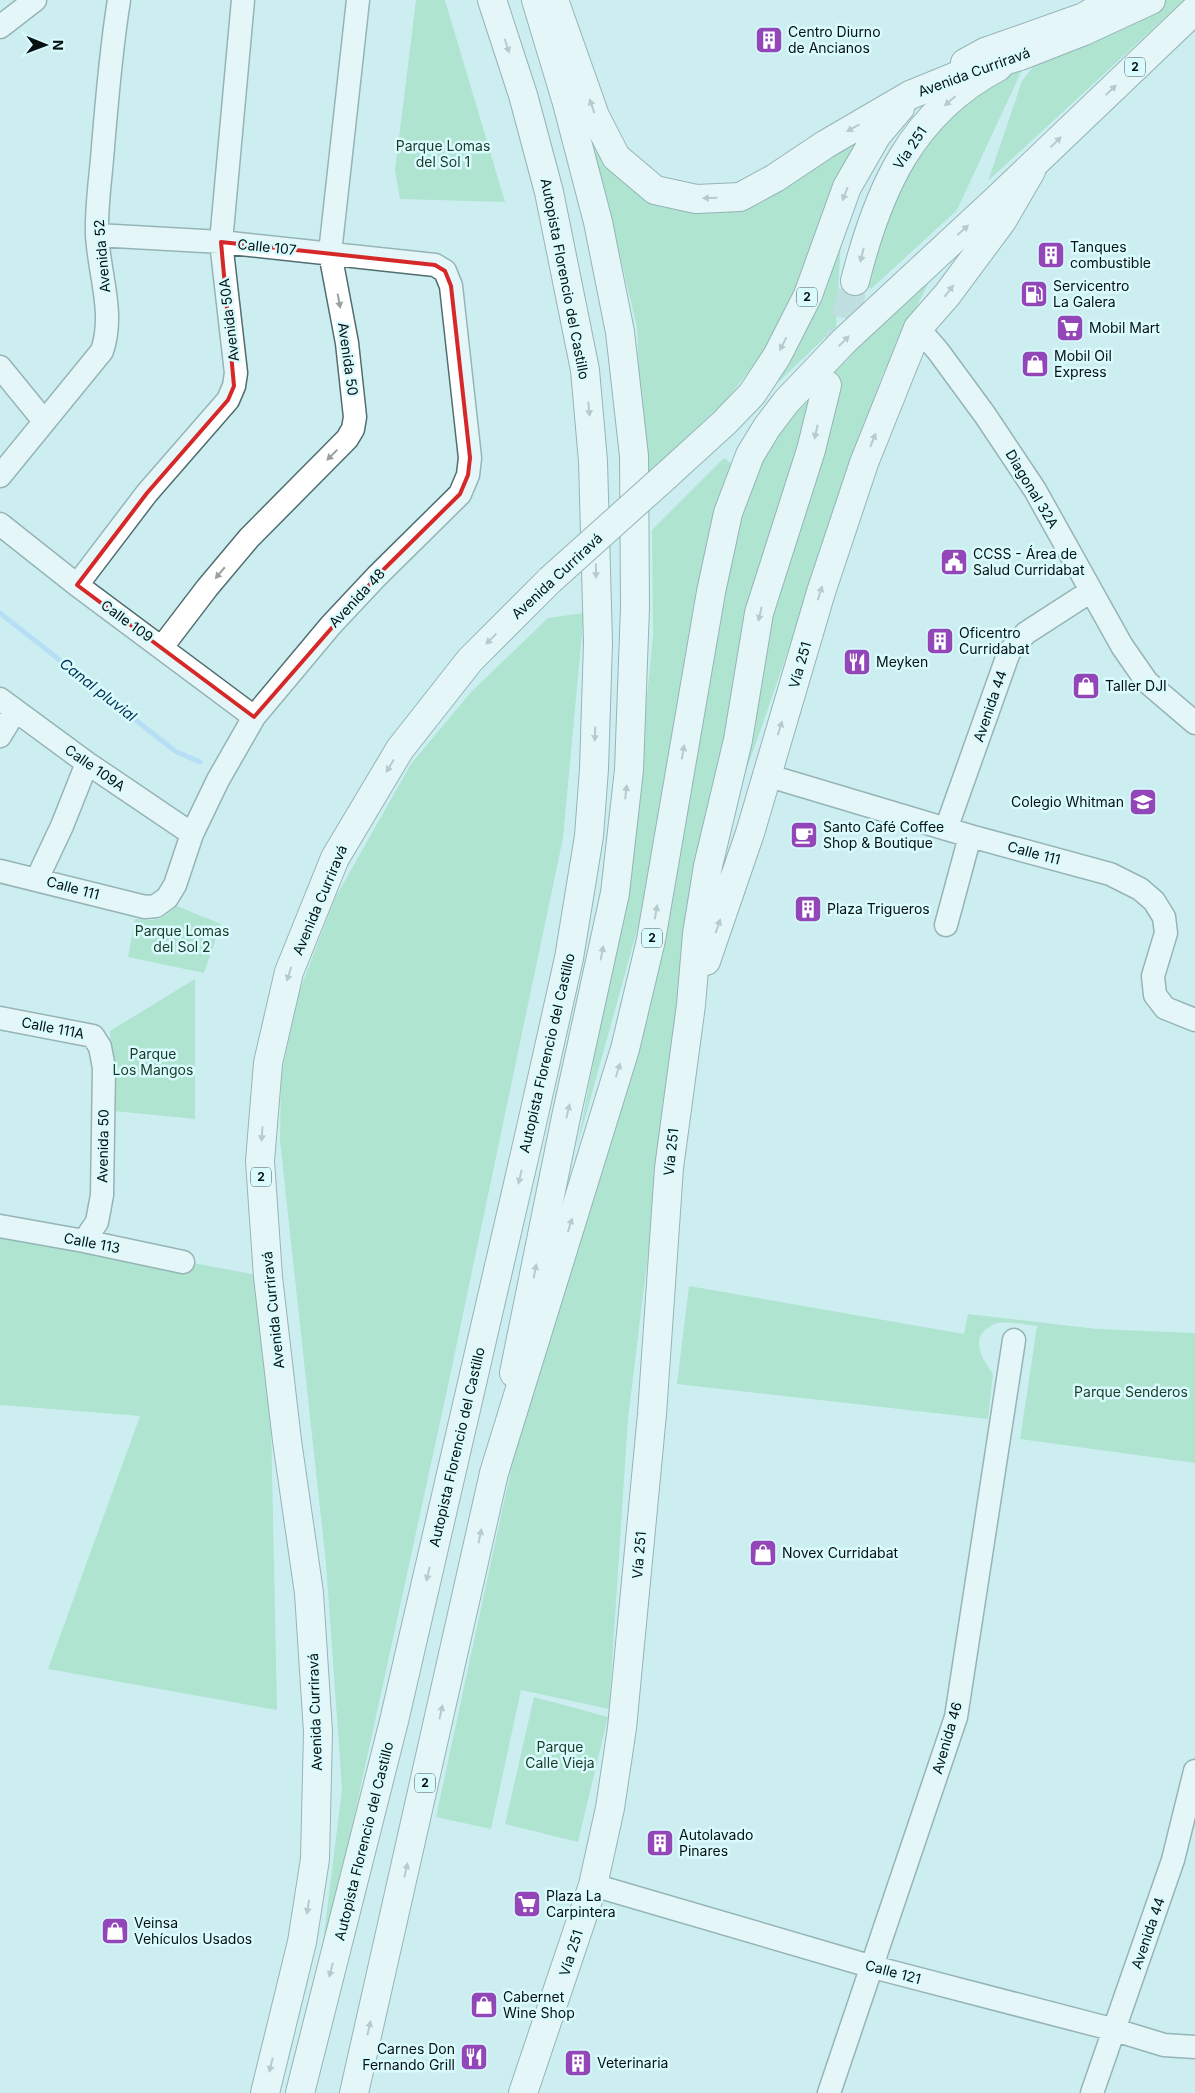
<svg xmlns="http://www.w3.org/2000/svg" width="1195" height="2093" font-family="Inter,sans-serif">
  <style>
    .green { fill: #89d7aa }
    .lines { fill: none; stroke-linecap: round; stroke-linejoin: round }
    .stream { stroke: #9acdfb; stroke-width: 5 }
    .major-tunnel { stroke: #afcdcf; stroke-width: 28; stroke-dasharray: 28 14; stroke-linecap: butt }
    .minor-casing { stroke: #506d70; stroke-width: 25 }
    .major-casing { stroke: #506d70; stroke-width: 30 }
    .highway-casing { stroke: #506d70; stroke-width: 30 }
    .minor { stroke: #fff; stroke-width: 22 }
    .major { stroke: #fff; stroke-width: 28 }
    .highway { stroke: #fff; stroke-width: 28 }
    .highway-bridge-casing { stroke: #506d70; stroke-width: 30; stroke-linecap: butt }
    .highway-bridge { stroke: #fff; stroke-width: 28 }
    .oneway { fill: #9ba0a0 }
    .marked { fill: none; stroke: #d62828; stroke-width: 4; stroke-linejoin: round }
    .labels { text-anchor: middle; stroke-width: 5; stroke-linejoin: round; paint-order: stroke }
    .shield { fill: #dafbfd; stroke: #465758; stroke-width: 1 }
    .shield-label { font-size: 12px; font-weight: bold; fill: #061112 }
    .poi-label { font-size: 14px; fill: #061112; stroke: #dafbfd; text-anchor: start }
    .street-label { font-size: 14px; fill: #061112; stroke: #dafbfd }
    .park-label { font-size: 14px; fill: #193c29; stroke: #dafbfd }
    .water-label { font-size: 15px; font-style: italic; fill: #013458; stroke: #dafbfd }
  </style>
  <rect width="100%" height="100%" fill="#cdeef0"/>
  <path class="green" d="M416,0H445L505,202L400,199L395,170Z
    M1167,0H1184L988,181L1022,81L1032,68L1048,54Z
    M1013,65L1023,68L957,210L871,289L861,281L918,138Z
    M881,115L808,262L776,337L726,400L643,478L637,327L591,135L622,182L655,202L695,210Z
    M841,241L836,327L770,390Z
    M939,262L882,376L760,732L714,859L680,992L628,1419L609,1709L521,1690L491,1829L436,1817L521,1423L588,1195L733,531L752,470L781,422Z
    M724,458L735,466L656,862L577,1147L629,878L653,636L652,530Z
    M584,613L563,838L449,1381L318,1983L342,1789L326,1564L280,1141L281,1076L299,992L335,898L411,764L472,691L548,618Z
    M177,906L221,924L204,973L128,957L135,919C158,921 160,921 177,906Z
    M195,979V1119L114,1111L110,1031Z
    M0,1227L268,1277L277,1710L48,1669L140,1416L0,1405Z
    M689,1286L964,1334L968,1314L1097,1329L1195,1333V1463L1020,1439L1037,1326C1028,1325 1005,1321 997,1323C968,1334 980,1356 993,1374L988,1419L677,1384Z
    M534,1697L608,1717L578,1842L505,1824Z"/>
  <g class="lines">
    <path class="stream" d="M0,613L175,751L200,762"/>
    <path class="major-tunnel" d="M834,359L855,281"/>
    <g class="minor-casing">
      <path id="minor" d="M0,27L35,0
        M918,328L938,351L985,415L1035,490L1122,646L1147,682L1195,723
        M0,367L44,421
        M0,476L102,351C115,313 99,274 97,235C96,206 101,176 103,147C107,98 111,49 119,0
        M0,524L77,585L254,717
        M77,585L147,493L228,400L234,386L236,373L221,242L243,0
        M162,647L207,588L249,538L347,439L353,429L355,417L347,343L330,253L358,0
        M0,699L87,763L192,834
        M0,736L15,711
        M766,775L970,836L1110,874L1140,889L1154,901L1164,917L1166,933L1153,976L1155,995L1165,1008L1195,1020
        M946,829L1009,652L1026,633L1091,591
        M0,871L145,907L156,906L167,898L175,885L192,834L218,780L254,717L331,625L377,576L460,494L468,475L470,458L451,286L445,271L435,265L221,242L97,235
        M37,879L62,826L87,763
        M946,925L970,836
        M0,1018L93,1036L100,1047L104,1068L102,1195L97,1222L84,1241
        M0,1226L84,1241L183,1262
        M593,1885L873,1967L1115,2030L1164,2045L1195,2047
        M829,2093L956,1717L1014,1340
        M1092,2093L1173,1860L1195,1771"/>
    </g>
    <g class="major-casing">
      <path id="major" d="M965,63L985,52L1084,17L1112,0
        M855,281C878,190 911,113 998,67
        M706,961L750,833L821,592L864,463L918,328L947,295L1002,221L1031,171
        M514,1373L566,1117L615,893L629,770L635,607L634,456L620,332L598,222L567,103L536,0
        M300,2093L394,1721L530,1132L569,958L589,836L594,769L598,642L593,461L585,370L549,192L523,95L492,0
        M523,2093L593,1885L610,1808L622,1728L652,1414L669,1168L691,1005L697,934L708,866L738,740L759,613L811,450L827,385"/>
    </g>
    <g class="highway-casing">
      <path id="highway" d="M554,0L595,116L616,157L655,190L696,199L740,197L775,178L826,144L910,95L964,73L1020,56L1084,31L1151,0
        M667,475L724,423L752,394L777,356L808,295L847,187L877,135L900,108
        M265,2093L302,1942L315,1859L318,1732L309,1593L287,1441L268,1277L260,1161L268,1063L289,972L335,858L400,749L470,660L550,580
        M354,2093L494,1473L625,1049L651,940L711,592L728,513L750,455L767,427L786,402L844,341L996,200L1195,10"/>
    </g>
    <use href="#minor" class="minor"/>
    <use href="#major" class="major"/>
    <use href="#highway" class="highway"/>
    <g class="highway-bridge-casing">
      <path id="highway-bridge" d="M550,580L667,475"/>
    </g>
    <use href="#highway-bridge" class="highway-bridge"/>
  </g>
  <defs><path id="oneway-solid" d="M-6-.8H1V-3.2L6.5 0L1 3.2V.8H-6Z" transform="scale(1.25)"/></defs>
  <g class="oneway">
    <use href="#oneway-solid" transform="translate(507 46) rotate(72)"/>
    <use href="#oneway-solid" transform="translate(1111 90) rotate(-43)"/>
    <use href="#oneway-solid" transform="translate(950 101) rotate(139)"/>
    <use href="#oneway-solid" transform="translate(592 106) rotate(-109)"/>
    <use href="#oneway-solid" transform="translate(853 128) rotate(150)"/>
    <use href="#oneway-solid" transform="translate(1056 142) rotate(-44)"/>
    <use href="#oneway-solid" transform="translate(845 194) rotate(111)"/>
    <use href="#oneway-solid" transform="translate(710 198) rotate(178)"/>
    <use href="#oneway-solid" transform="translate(963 230) rotate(-42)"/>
    <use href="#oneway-solid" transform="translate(862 255) rotate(104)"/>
    <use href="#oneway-solid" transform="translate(949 291) rotate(-52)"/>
    <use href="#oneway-solid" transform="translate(339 301) rotate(79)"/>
    <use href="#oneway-solid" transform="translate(844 341) rotate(-45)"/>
    <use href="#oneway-solid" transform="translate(783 344) rotate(117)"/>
    <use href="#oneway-solid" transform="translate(589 409) rotate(85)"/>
    <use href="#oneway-solid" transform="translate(816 432) rotate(103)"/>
    <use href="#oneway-solid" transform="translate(873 440) rotate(-68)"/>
    <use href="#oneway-solid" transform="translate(332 455) rotate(135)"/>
    <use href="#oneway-solid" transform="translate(596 571) rotate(89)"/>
    <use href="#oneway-solid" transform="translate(220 573) rotate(130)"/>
    <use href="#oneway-solid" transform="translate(820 593) rotate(-73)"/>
    <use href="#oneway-solid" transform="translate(760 614) rotate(103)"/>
    <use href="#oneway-solid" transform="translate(491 639) rotate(135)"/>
    <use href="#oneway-solid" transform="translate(780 728) rotate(-73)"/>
    <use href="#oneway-solid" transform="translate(595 734) rotate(92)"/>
    <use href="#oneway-solid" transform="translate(683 752) rotate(-80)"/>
    <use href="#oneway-solid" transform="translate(390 766) rotate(121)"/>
    <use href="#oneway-solid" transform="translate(626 792) rotate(-83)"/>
    <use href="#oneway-solid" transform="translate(656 912) rotate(-80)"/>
    <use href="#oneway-solid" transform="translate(718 926) rotate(-71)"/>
    <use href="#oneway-solid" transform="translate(602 953) rotate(-79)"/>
    <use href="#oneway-solid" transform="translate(289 974) rotate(107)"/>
    <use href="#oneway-solid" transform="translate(618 1070) rotate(-73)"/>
    <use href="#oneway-solid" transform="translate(568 1111) rotate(-77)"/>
    <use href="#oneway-solid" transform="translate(262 1134) rotate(94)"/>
    <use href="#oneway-solid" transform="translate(520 1177) rotate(103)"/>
    <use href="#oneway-solid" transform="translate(570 1225) rotate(-73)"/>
    <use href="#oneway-solid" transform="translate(535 1271) rotate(-79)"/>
    <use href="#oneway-solid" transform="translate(480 1536) rotate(-78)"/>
    <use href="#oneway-solid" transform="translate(428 1574) rotate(103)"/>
    <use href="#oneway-solid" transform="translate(441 1712) rotate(-78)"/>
    <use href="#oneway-solid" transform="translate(406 1870) rotate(-77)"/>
    <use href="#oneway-solid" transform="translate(308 1907) rotate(99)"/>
    <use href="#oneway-solid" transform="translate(331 1970) rotate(104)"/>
    <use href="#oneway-solid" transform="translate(369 2028) rotate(-77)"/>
    <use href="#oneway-solid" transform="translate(271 2065) rotate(104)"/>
  </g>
  <path d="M0 0H1195V2093H0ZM221,242L435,265L445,271L451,286L470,458L468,475L460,494L377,576L254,717L77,585L147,493L228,400L234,386Z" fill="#cdeef0" fill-opacity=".55" fill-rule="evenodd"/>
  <path class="marked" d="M221,242L435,265L445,271L451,286L470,458L468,475L460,494L377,576L254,717L77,585L147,493L228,400L234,386Z"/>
  <defs>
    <g id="building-square" transform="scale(1.4375)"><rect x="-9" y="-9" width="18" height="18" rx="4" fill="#9246b8" stroke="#dafbfd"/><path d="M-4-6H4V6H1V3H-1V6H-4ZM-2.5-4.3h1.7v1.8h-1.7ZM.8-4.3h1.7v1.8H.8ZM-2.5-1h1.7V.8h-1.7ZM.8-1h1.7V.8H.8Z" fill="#fff"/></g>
    <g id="fuel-square" transform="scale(1.4375)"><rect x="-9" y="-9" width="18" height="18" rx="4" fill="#9246b8" stroke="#dafbfd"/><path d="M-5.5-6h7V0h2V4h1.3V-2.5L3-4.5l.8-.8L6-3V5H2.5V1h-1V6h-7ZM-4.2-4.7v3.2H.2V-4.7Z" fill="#fff"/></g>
    <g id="supermarket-square" transform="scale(1.4375)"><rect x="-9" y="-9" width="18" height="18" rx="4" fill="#9246b8" stroke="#dafbfd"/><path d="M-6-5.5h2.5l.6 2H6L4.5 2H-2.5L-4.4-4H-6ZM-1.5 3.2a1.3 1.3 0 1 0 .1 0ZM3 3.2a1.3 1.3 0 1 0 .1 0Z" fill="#fff"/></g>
    <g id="shop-square" transform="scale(1.4375)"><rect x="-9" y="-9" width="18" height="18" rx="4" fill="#9246b8" stroke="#dafbfd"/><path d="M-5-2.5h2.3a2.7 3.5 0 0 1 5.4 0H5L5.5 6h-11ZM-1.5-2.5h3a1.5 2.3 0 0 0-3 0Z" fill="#fff"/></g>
    <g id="civic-square" transform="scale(1.4375)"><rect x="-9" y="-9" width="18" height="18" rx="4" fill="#9246b8" stroke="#dafbfd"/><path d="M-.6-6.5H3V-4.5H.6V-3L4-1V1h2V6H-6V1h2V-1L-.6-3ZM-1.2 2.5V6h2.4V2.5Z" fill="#fff"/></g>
    <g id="restaurant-square" transform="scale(1.4375)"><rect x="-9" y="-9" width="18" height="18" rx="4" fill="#9246b8" stroke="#dafbfd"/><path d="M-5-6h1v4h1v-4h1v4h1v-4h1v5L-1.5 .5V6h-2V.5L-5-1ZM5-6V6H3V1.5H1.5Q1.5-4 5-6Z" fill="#fff"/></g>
    <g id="school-square" transform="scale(1.4375)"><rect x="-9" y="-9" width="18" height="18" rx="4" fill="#9246b8" stroke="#dafbfd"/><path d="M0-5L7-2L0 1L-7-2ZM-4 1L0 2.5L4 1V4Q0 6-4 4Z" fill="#fff"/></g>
    <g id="cafe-square" transform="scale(1.4375)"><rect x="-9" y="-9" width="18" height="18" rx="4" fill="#9246b8" stroke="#dafbfd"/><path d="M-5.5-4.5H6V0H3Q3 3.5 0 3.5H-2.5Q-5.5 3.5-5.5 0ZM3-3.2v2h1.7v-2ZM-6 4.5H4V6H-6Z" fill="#fff"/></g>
  </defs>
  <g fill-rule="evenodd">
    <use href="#building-square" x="769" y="40"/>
    <use href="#building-square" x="1051" y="255"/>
    <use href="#fuel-square" x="1034" y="294"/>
    <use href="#supermarket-square" x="1070" y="328"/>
    <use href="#shop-square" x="1035" y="364"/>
    <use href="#civic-square" x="954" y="562"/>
    <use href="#building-square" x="940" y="641"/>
    <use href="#restaurant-square" x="857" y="662"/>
    <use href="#shop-square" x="1086" y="686"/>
    <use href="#school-square" x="1143" y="802"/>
    <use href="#cafe-square" x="804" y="835"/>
    <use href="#building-square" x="808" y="909"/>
    <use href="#shop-square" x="763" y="1553"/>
    <use href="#building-square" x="660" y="1843"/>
    <use href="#supermarket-square" x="527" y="1904"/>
    <use href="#shop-square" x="115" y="1931"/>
    <use href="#shop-square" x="484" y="2005"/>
    <use href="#restaurant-square" x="474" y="2057"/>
    <use href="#building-square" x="578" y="2063"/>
  </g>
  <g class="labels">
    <g class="shield">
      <rect x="1125" y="57.5" width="20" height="19" rx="4"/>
      <rect x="797" y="287.5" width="20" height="19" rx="4"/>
      <rect x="642" y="928.5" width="20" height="19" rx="4"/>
      <rect x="251" y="1167.5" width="20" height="19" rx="4"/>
      <rect x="415" y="1773.5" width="20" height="19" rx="4"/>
    </g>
    <g class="shield-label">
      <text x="1135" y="71">2</text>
      <text x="807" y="301">2</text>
      <text x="652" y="942">2</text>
      <text x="261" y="1181">2</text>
      <text x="425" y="1787">2</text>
    </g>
    <g class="poi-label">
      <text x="788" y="37">Centro Diurno<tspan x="788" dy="16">de Ancianos</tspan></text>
      <text x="1070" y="252">Tanques<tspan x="1070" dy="16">combustible</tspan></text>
      <text x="1053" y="291">Servicentro<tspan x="1053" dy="16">La Galera</tspan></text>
      <text x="1089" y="333">Mobil Mart</text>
      <text x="1054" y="361">Mobil Oil<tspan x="1054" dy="16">Express</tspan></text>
      <text x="973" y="559">CCSS - Área de<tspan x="973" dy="16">Salud Curridabat</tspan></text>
      <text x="959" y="638">Oficentro<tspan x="959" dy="16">Curridabat</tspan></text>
      <text x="876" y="667">Meyken</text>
      <text x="1105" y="691">Taller DJI</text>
      <text x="1124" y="807" text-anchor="end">Colegio Whitman</text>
      <text x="823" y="832">Santo Café Coffee<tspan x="823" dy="16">Shop &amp; Boutique</tspan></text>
      <text x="827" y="914">Plaza Trigueros</text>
      <text x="782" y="1558">Novex Curridabat</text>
      <text x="679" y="1840">Autolavado<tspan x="679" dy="16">Pinares</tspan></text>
      <text x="546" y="1901">Plaza La<tspan x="546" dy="16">Carpintera</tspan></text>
      <text x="134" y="1928">Veinsa<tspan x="134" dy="16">Vehículos Usados</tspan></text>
      <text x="503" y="2002">Cabernet<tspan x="503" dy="16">Wine Shop</tspan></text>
      <text x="455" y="2054" text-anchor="end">Carnes Don<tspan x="455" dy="16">Fernando Grill</tspan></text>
      <text x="597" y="2068">Veterinaria</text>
    </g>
    <g class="street-label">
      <text transform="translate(974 72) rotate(-20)" y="5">Avenida Curriravá</text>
      <text transform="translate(910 148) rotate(-56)" y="5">Vía 251</text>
      <text transform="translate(267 247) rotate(6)" y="5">Calle 107</text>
      <text transform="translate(102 256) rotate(-95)" y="5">Avenida 52</text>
      <text transform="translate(565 279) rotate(79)" y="5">Autopista Florencio del Castillo</text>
      <text transform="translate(229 320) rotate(-97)" y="5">Avenida 50A</text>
      <text transform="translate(348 359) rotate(82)" y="5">Avenida 50</text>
      <text transform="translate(1032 489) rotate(59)" y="5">Diagonal 32A</text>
      <text transform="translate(557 576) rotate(-43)" y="5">Avenida Curriravá</text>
      <text transform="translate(357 598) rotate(-47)" y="5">Avenida 48</text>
      <text transform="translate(127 621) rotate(36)" y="5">Calle 109</text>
      <text transform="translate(800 665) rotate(-74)" y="5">Vía 251</text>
      <text transform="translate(990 706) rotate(-71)" y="5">Avenida 44</text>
      <text transform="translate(95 768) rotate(35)" y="5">Calle 109A</text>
      <text transform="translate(1034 853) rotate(15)" y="5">Calle 111</text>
      <text transform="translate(73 888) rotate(15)" y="5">Calle 111</text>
      <text transform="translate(320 900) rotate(-67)" y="5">Avenida Curriravá</text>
      <text transform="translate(53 1028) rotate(11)" y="5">Calle 111A</text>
      <text transform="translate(547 1053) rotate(-77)" y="5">Autopista Florencio del Castillo</text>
      <text transform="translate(103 1146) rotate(-89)" y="5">Avenida 50</text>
      <text transform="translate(671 1152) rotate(-84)" y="5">Vía 251</text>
      <text transform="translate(92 1243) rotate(11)" y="5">Calle 113</text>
      <text transform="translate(273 1310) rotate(-96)" y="5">Avenida Curriravá</text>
      <text transform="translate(457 1447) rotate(-77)" y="5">Autopista Florencio del Castillo</text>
      <text transform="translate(639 1555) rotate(-85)" y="5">Vía 251</text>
      <text transform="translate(315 1712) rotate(-92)" y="5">Avenida Curriravá</text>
      <text transform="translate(947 1738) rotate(-74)" y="5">Avenida 46</text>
      <text transform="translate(364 1841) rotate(-76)" y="5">Autopista Florencio del Castillo</text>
      <text transform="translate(1148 1933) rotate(-71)" y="5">Avenida 44</text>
      <text transform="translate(571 1953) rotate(-72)" y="5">Vía 251</text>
      <text transform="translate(893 1972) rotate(15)" y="5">Calle 121</text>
    </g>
    <g class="park-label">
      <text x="443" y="151">Parque Lomas<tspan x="443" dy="16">del Sol 1</tspan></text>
      <text x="182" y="936">Parque Lomas<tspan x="182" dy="16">del Sol 2</tspan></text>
      <text x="153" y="1059">Parque<tspan x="153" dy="16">Los Mangos</tspan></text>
      <text x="1131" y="1397">Parque Senderos</text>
      <text x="560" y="1752">Parque<tspan x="560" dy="16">Calle Vieja</tspan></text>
    </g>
    <g class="water-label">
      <text transform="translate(98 690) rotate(38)" y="5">Canal pluvial</text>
    </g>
  </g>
  <g transform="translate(45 45) rotate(91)" stroke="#dafbfd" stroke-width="4" paint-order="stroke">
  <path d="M0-4L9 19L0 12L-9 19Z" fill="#061112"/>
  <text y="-8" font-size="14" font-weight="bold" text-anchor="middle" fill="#061112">N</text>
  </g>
</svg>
